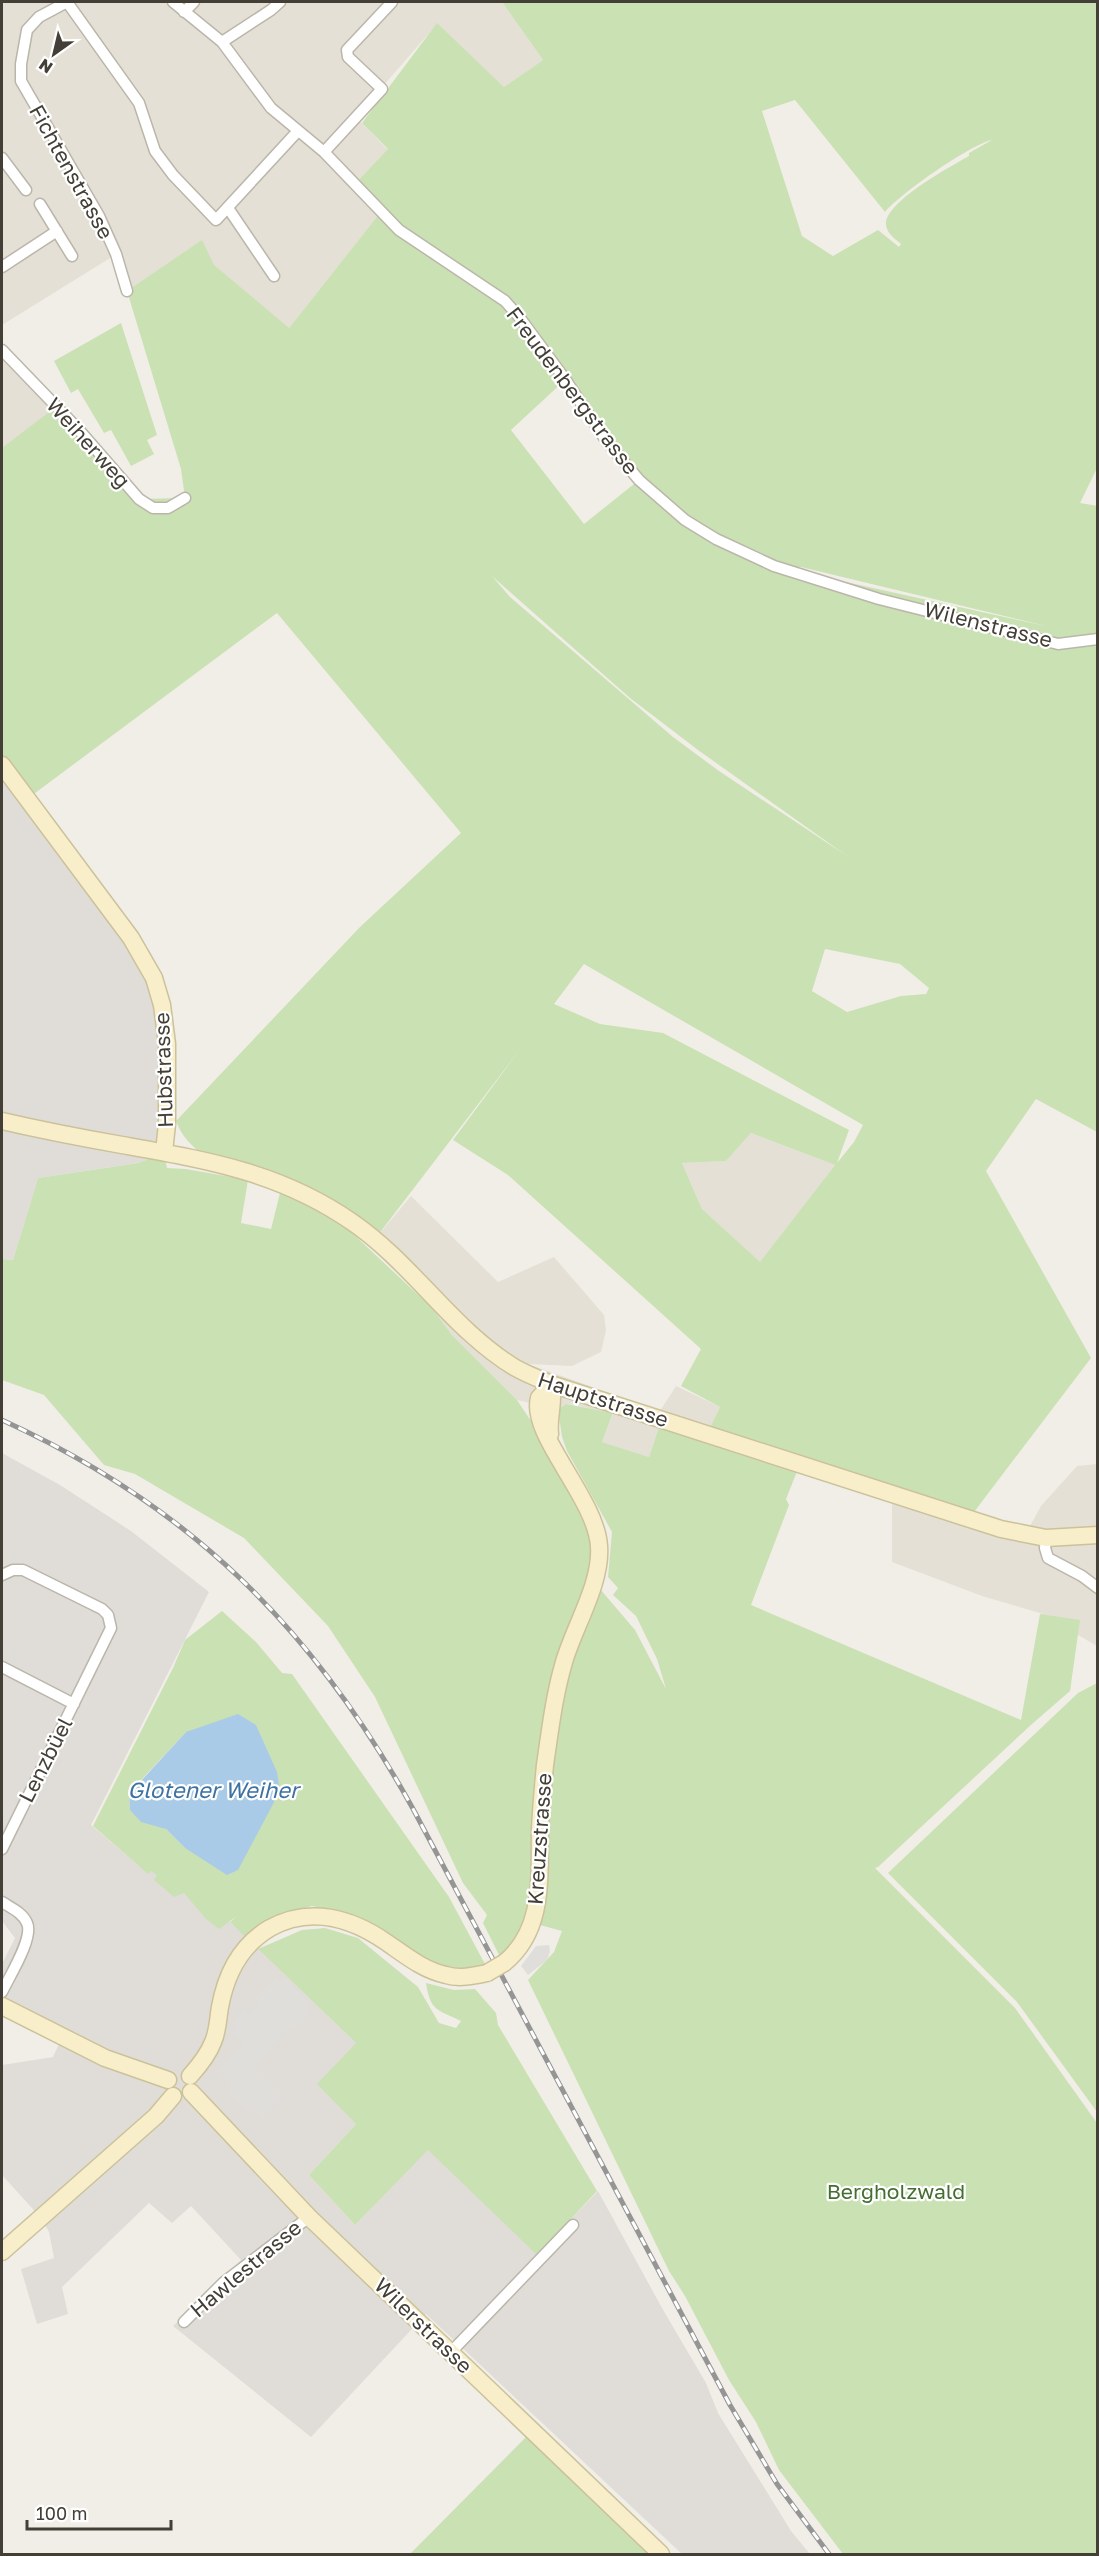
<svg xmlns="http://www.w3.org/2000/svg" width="1099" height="2556" font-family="'Golos Text',sans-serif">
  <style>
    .residential { fill: #e4e0d5 }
    .industrial { fill: #e0ddd8 }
    .green { fill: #cae1b4; fill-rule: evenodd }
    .parking { fill: #e0dedb }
    .water { fill: #aacbe7 }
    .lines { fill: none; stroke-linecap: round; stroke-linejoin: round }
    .street-casing { stroke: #bbb6aa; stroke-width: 13 }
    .secondary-casing { stroke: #cbc29b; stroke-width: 19 }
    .street { stroke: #fff; stroke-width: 10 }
    .secondary { stroke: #f8efca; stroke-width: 16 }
    .rail-casing { stroke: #959595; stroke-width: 5 }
    .rail { stroke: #fff; stroke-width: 3; stroke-dasharray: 9; stroke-linecap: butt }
    .secondary-bridge-casing { stroke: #cbc29b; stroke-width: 19; stroke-linecap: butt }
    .secondary-bridge { stroke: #f8efca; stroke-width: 16 }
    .labels { text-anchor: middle; stroke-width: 4.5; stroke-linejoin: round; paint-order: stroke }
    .street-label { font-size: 21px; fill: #433f37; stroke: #fff }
    .park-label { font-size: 21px; fill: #456e31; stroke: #fff }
    .water-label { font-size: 22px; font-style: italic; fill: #3d72a2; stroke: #fff }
  </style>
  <rect width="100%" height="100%" fill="#f1eee7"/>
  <path class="residential" d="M2,2H502L543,60L504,87L437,24L356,117L388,150L381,212L288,329L127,291L115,255L2,325Z
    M2,350L57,406L2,450Z
    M751,1133L835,1165L760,1263L702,1209L682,1163L726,1161Z
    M411,1196L498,1282L554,1257L604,1315L606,1330L601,1352L572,1366L528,1364L660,1411L676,1386L720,1407L707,1434L659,1427L649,1457L602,1442L613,1414L575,1405L566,1404L558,1409L517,1400L452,1335L375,1239Z
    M1097,1464V1646L1040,1613L982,1596L892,1562V1504L1029,1528L1041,1506L1077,1466Z"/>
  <path class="industrial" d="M2,765L158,991L164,1152L139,1163L38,1178L13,1260L2,1259Z
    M2,1453L60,1485L131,1531L209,1592L91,1825L140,1867L163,1863L230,1922L356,2043V2124L309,2175L355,2225L428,2149L537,2254L598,2191L662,2308L706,2383L718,2413L791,2531L810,2554H682L426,2314L311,2437L173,2326L241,2260L191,2206L172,2223L149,2203L62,2287L68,2314L37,2324L21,2269L54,2258L49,2232L41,2218L2,2175V2065L53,2057L62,2037L2,2006V1964L15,1938L2,1921Z"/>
  <path class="green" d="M502,2H1097L1098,466L1080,503L1098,506L1097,1132L1036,1099L986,1171L1091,1358L971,1516L707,1434L720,1407L681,1386L701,1349L508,1175L453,1140L521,1048L375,1239C360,1228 345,1215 329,1207C284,1184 195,1174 176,1121L360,927L461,833L277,613L27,799L2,765V448L57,406L139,499L185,498L181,469L127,291L202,240L214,265L289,328L380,213L356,183L388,149L362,123L437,23L504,87L543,60ZM795,100L885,212C901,193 971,144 992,140L969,153V156C950,167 890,199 886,222C885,232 894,238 901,244L899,247L878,230L833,256L802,236L762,111ZM565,380L639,480L584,524L511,430ZM778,567H801L1050,627ZM492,576L630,698L698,750L847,856L719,771L673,737L510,597ZM825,949L900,964L929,988L926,994L901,996L847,1012L812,991ZM584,964L863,1125L854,1142L837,1163L849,1130L663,1033L600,1024L554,1004ZM751,1133L835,1165L760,1262L702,1209L682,1163L726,1161Z
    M121,323L157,435L147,440L154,454L131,466L111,430L104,433L78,389L71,393L54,361Z
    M164,1152L167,1168L186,1169L248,1180L241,1223L271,1229L280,1193L304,1203L350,1231L430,1306L452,1335L517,1400L541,1436L583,1512L593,1547L589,1576L635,1630L666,1689L657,1659L636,1616L613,1595L618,1588L608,1577L612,1532L567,1451L562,1437L558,1409L566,1404L613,1413L602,1442L649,1457L659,1427L798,1469L786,1499L789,1505L751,1605L1021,1720L1040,1614L1080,1620L1070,1691L1032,1724L878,1867L875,1868L1015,2008L1097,2123V2554H843L779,2470L756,2422L729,2380L685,2296L669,2271L528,1980L554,1952L562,1931L529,1922L512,1946L500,1957L483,1923L487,1915L463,1883L375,1697L328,1626L244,1538L135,1474L104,1465L44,1395L2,1380V1259L13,1260L38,1178L139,1163Z
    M222,1611L256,1642L282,1673L292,1674L449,1897L485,1964L476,1969L454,1970L422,1961L360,1917L312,1906L275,1917L247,1939L230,1922L237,1916L219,1929L206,1919L184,1893L174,1897L154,1880L157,1875L151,1871L148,1874L93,1826L173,1668L185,1640ZM186,1732L185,1848L166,1829L130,1810L129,1793Z
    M1097,1683V2112L1017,2002L888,1873L1078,1693Z
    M325,1928L358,1938L418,1987L439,2023L456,2028L461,2021C438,2010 430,2011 426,1983L454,1990L475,1989L496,2013L498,2025L597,2191L537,2255L428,2150L355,2225L309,2175L356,2124L317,2084L356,2043L258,1949L302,1930Z
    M528,2435L655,2554H410Z"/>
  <path class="parking" d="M549,1945L550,1952L547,1960L528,1975L521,1966L536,1946Z
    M275,1978L280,1982L284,1978L310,2003L306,2008L311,2013L293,2031L289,2027L253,2066L284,2096L263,2117L256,2110L252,2114L229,2091L233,2086L219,2071L244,2045L231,2032L237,2027L232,2022L244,2009L250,2014L259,2004L255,1999Z"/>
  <path class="water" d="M238,1714L256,1725L277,1772L280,1791L238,1870L227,1875L185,1848L166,1829L141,1822L130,1810L129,1794L186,1732Z"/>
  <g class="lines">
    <g class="street-casing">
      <path id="street" d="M173,2L222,42L271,108L324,152L399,230L505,301L520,318L565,379L605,439L639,480L685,520L716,539L774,566L879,599L1058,644L1098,639
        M184,12L194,2
        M222,42L271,10L280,2
        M324,152L382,89L348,57L347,50L392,2
        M2,158L26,190
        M40,204L72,256
        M228,208L274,276
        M2,267L57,231
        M127,291L116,254L99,216L21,81V64L27,30L39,17L67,2L139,103L155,151L173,175L216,220L297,132
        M2,350L80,431L139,499L153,508H168L185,498
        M1046,1538L1045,1548L1048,1558L1082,1576L1098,1588
        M2,1575L13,1570H23L102,1609L108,1615L111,1628L2,1849
        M2,1667L74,1704
        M2,1902C11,1908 22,1912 27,1923C34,1938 9,1977 2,1992
        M184,2322L223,2283L309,2217
        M451,2352L573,2225"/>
    </g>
    <g class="secondary-casing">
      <path id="secondary" d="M2,765L131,938L154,978L162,1005L167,1044V1124L164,1152
        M2,1121C41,1130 82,1138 122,1145C206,1160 280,1172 352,1222C412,1263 453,1330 514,1367C526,1374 539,1379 551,1384L1001,1529L1046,1538L1098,1535
        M550,1434C548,1417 555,1400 551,1384
        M504,1963C545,1930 539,1877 540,1829C541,1807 543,1786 545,1765C550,1731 554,1696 564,1662C574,1627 602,1583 599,1546C596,1498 529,1434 539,1398L551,1384
        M2,2006L105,2058L168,2080
        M190,2076C199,2066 208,2055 213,2042C218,2031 218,2018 220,2007C226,1974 241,1945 270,1928C310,1906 351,1918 386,1942C405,1955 423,1970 446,1975C459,1979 473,1976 487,1973
        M191,2092L309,2217L661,2554
        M2,2252L156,2116L173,2096"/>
    </g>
    <use href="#street" class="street"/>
    <use href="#secondary" class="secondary"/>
    <g class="rail-casing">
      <path id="rail" d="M2,1420C189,1505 313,1628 412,1807L730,2405L777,2484L829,2554"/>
    </g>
    <use href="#rail" class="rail"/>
    <g class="secondary-bridge-casing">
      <path id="secondary-bridge" d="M487,1973L504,1963"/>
    </g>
    <use href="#secondary-bridge" class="secondary-bridge"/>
  </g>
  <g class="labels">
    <g class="street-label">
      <text transform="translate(71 172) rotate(61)" y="7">Fichtenstrasse</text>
      <text transform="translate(572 391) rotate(53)" y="7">Freudenbergstrasse</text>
      <text transform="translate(88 443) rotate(48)" y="7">Weiherweg</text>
      <text transform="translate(988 625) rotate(14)" y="7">Wilenstrasse</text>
      <text transform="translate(164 1070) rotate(-92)" y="7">Hubstrasse</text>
      <text transform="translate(603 1400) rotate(18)" y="7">Hauptstrasse</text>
      <text transform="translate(46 1760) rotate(-63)" y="7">Lenzbüel</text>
      <text transform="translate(540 1839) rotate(-86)" y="7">Kreuzstrasse</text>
      <text transform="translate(246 2269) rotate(-40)" y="7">Hawlestrasse</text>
      <text transform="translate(423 2326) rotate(44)" y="7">Wilerstrasse</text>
    </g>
    <g class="park-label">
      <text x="896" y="2199">Bergholzwald</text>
    </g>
    <g class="water-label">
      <text x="213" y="1798">Glotener Weiher</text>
    </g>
  </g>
  <rect width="1099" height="2556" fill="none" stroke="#433f37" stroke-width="6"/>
  <g transform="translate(54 54) rotate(214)" stroke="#ffffff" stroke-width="4.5" paint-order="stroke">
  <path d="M0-4.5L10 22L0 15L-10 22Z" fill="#433f37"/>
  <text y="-9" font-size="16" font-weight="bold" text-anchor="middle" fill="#433f37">N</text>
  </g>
  <path d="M27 2520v9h144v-9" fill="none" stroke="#433f37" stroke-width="3"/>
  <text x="36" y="2520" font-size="18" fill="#433f37" stroke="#ffffff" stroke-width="4.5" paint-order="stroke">100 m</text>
</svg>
